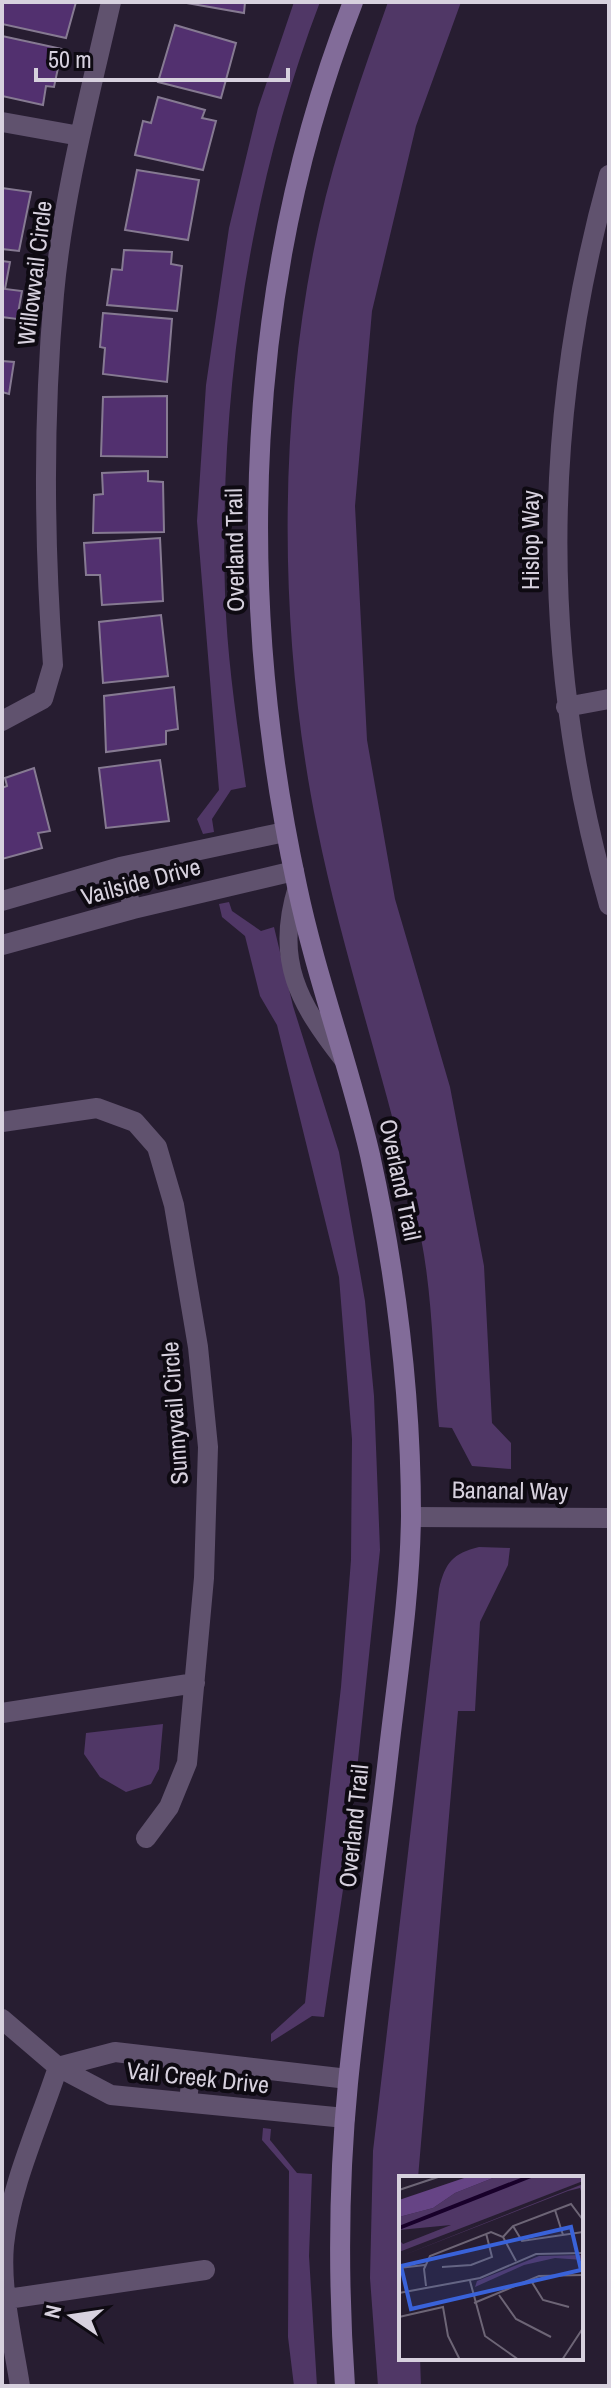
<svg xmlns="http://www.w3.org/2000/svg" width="611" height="2388" font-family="'Archivo Narrow',sans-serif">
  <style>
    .green { fill: #503766 }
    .building { fill: #52306f; stroke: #867a92; stroke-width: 2 }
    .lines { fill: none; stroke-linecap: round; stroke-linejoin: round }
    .lane { stroke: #60526e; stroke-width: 18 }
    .street { stroke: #60526e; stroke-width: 20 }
    .secondary { stroke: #826c99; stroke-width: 20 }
    .labels { text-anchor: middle; stroke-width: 8; stroke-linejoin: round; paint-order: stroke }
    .street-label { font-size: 24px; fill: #d7d1de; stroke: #0e0a12 }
    .inset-river { fill: none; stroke: #18002a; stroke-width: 4 }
    .inset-road { fill: none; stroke: #6d6576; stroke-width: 2 }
    .view { fill: #3962d9; fill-opacity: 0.15; stroke: #3962d9; stroke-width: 4 }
    .inset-edge { fill: none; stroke: #d7d1de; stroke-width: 4 }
  </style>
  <rect width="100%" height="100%" fill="#271d31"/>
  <path class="green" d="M294,2H320C249,187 219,396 225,593C227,659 237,723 246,787L231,790L212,819L214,832L203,834L197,819L219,790L197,521L206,385L229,228L258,108Z
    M388,2H461L416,126L372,311L355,506L367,740L395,899L450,1087L484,1266L492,1423L511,1443V1469L472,1466L452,1428L439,1427C433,1365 433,1299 421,1238C393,1099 345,966 317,827C278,636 277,416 319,225C336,149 362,75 388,2Z
    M229,902L232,911L261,931L274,927L293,1006L339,1152L365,1301L374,1396L380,1550L348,1856L324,2017L312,2016L271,2042V2034L305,2003L341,1687L351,1560L352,1439L339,1277L277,1025L260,996L245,936L222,917L219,904Z
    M479,1547L510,1548L508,1565L480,1622L475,1711H458L418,2178H401V2358H420L421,2386H378L370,2278L373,2151L439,1589C445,1563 453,1553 479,1547Z
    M163,1724L159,1769L151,1784L126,1792L100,1777L84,1754L86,1733Z
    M263,2128L271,2129L270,2140L297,2173L312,2174L309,2256L317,2386H294L288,2337L289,2171L262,2140Z"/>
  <path class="building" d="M2,2H76L66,38L2,24Z
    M181,2H245L244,13Z
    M175,25L236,43L221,98L158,82Z
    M2,36L62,49L54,87L46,86L43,105L2,96Z
    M158,97L205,110L202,118L216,121L203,170L135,155L143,121L151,123Z
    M137,170L199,180L188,240L125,230Z
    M2,188L31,192L19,251L2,249Z
    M124,250L172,252L171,264L182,266L177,311L107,305L112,269L122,270Z
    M2,261L10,262L5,289L22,291L17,319L2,317Z
    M103,313L172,319L167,382L103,374L105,348L100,347Z
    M2,361L14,362L9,394L2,392Z
    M167,396V457L101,456L103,397Z
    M148,471V481L163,482L164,532L93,533L94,495L103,494L102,473Z
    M160,538L163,601L102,605L100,575H86L84,543Z
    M161,615L168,676L103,683L99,622Z
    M174,687L178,729L166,731V744L106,752L104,696Z
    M160,760L169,821L106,828L99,768Z
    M34,768L50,831L38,833L42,848L2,859V788L7,786L5,778Z"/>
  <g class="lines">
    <path class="lane" d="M120,867L133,909
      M297,887C274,960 299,1004 343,1060
      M188,2103L192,2061"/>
    <path class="street" d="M2,122L80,136
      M609,175C541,419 539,661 609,905
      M566,707L609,699
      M2,721L43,699L53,665C44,543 43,417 54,294C63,196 89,98 111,2
      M2,901L120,867L285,832
      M2,945L133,909L294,871
      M2,1122L97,1108L135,1122L157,1147L174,1205L198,1347L208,1447L204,1578L187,1763L169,1807L146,1838
      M411,1517L609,1518
      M2,1713L195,1683
      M2,2019L58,2067L111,2095L345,2118
      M58,2067L115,2052L348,2079
      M7,2299L205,2270
      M20,2386C13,2341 0,2290 4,2245C10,2187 40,2122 58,2067"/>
    <path class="secondary" d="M345,2386C338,2285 338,2184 348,2083C359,1974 376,1866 388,1758C397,1678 410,1597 411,1516C411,1395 396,1273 370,1155C349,1064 316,977 297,886C234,595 244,280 353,2"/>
  </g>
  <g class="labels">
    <g class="street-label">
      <text transform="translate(35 273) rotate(-83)" y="8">Willowvail Circle</text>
      <text transform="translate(531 540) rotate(-90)" y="8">Hislop Way</text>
      <text transform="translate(235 550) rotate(-91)" y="8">Overland Trail</text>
      <text transform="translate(141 882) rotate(-15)" y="8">Vailside Drive</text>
      <text transform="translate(400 1180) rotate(78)" y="8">Overland Trail</text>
      <text transform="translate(175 1413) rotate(-94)" y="8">Sunnyvail Circle</text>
      <text transform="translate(510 1491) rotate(1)" y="8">Bananal Way</text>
      <text transform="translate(354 1826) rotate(-84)" y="8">Overland Trail</text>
      <text transform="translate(198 2078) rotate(6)" y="8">Vail Creek Drive</text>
    </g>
  </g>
  <g transform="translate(399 2176)">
    <rect width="184" height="184" fill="#271d31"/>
    <path d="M99,0H184V5L0,76V64L4,68L52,49L0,54V41L34,32L56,17ZM184,8V21L181,12L169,15L0,81ZM184,79V84L156,82L125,89L76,111L78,105L140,80Z" fill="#503766"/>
    <path d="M71,0H99L56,17L34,32L0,41V24Z" fill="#664485"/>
    <path class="inset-river" d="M0,52L132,0"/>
    <path class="inset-road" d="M0,14L42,0M156,34L164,59M114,50L123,65L184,56M104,61L114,50L172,28L184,44M43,91L72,89L93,81L87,57M0,92L26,89M131,103L144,124L170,131M71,105L86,160L120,184M27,110L25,93L31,80L92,56L104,61L117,85M0,117L81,102L137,78L184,77M100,119L117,143L152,161M75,127L140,100L184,99M0,141L44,131L49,160L61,184M163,184L184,152"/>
    <path class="view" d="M172,51L182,94L12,133L2,90Z"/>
    <rect width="184" height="184" class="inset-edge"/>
  </g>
  <rect width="611" height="2388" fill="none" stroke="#d7d1de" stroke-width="8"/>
  <g transform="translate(72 2316) rotate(283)" stroke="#0e0a12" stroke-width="6" paint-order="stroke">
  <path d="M0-6L14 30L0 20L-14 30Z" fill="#d7d1de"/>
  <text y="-12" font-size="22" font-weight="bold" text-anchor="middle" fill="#d7d1de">N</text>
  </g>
  <path d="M36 68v12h252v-12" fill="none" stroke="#d7d1de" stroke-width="4"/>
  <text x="48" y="68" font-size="24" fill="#d7d1de" stroke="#0e0a12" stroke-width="6" paint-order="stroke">50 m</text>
</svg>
